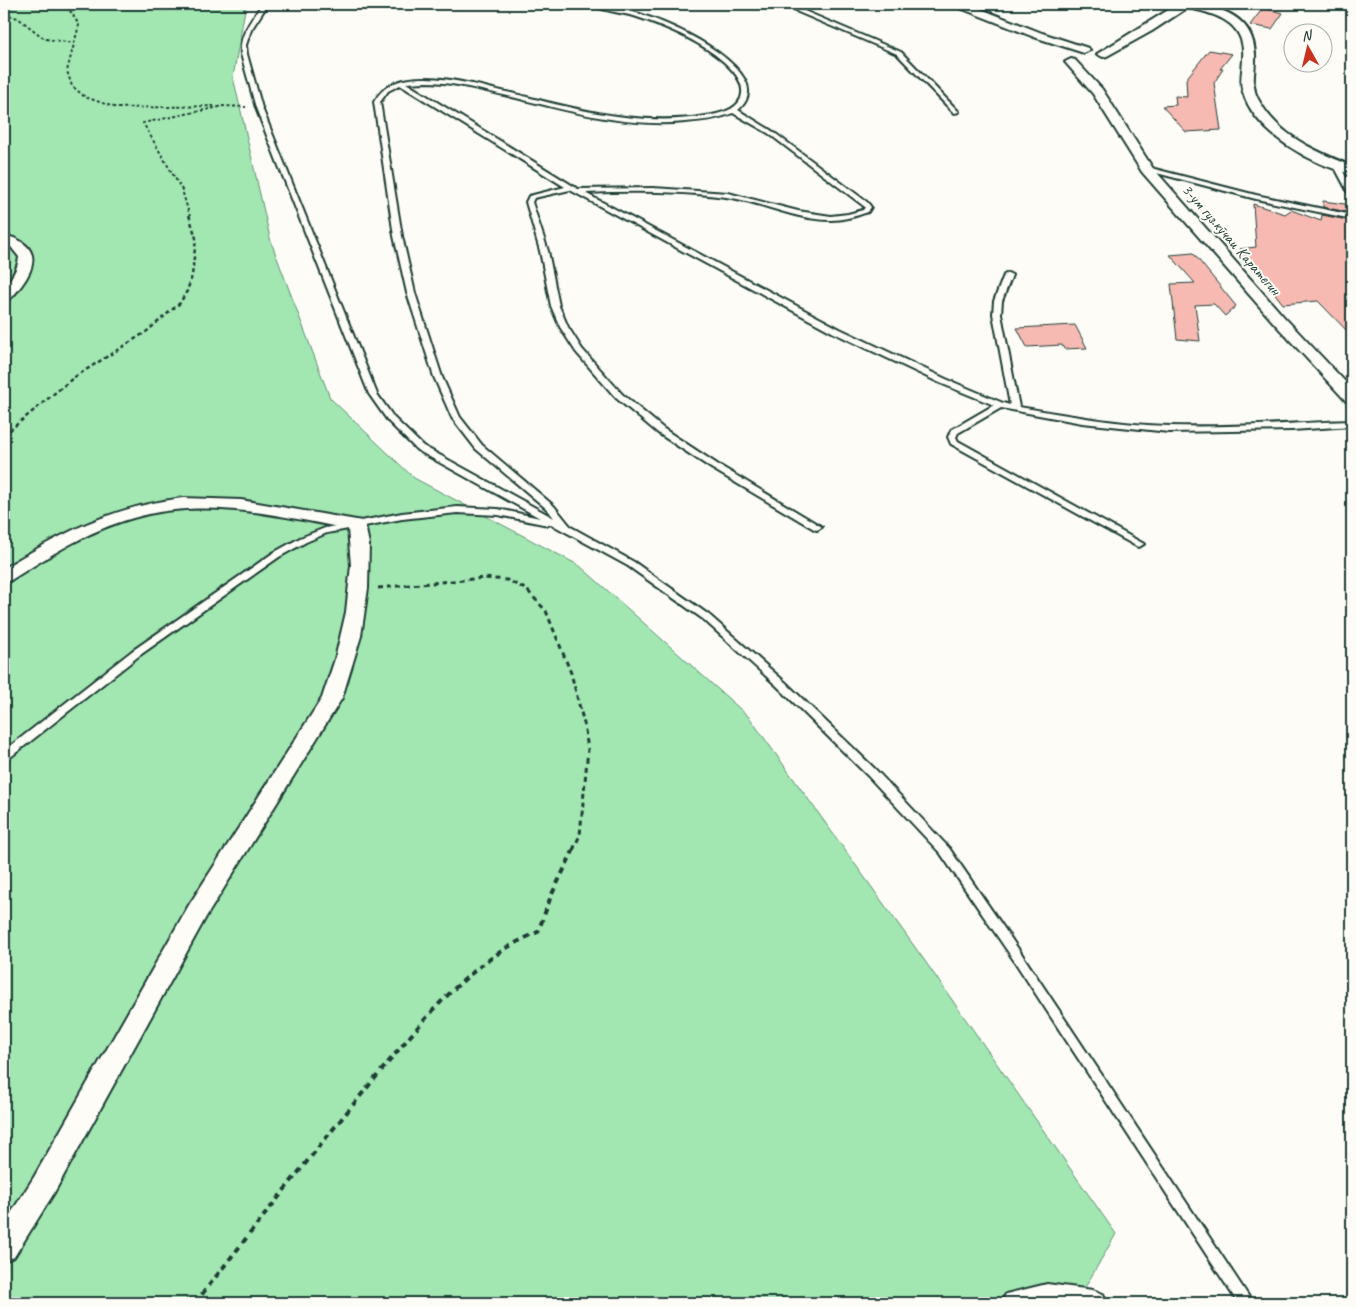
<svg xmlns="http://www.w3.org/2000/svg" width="1356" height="1307" font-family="Caveat,sans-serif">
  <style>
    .green { fill: #a2e6b2; stroke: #609273 }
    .building { fill: #f6bab2; stroke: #1f3d34 }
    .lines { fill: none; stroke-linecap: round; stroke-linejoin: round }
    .lane-casing { stroke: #1f3d34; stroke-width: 4 }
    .street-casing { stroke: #1f3d34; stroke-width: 4 }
    .path-far3 { stroke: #1f3d34; stroke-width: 2; stroke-dasharray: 3 2.5; stroke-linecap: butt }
    .path-far2 { stroke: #1f3d34; stroke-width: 2.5; stroke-dasharray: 4 3; stroke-linecap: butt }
    .path-far1 { stroke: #1f3d34; stroke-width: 3; stroke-dasharray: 5 4; stroke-linecap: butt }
    .path { stroke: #1f3d34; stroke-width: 4; stroke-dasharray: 6 5; stroke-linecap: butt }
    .lane { fill: #fdfcf7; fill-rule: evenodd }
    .street { fill: #fdfcf7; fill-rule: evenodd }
    .labels { text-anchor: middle; stroke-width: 4; stroke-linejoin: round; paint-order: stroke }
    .far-street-label { font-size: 16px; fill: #1f3d34; stroke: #fdfcf7 }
  </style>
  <rect width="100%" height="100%" fill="#fdfcf7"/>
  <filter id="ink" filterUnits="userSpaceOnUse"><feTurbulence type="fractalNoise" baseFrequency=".02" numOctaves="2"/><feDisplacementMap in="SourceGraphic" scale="10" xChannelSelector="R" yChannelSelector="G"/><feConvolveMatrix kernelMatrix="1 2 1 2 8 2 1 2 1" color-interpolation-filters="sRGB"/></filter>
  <g filter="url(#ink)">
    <path class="green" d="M4,4H246L233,77L271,242L330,398L414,478L580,566L749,717L922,957L1116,1234L1076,1303H4Z"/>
    <path class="building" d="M1263,8L1283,13L1272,29L1250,25Z
      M1209,50L1232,54L1220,69H1223L1214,83L1221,130L1186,132L1162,106L1176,105L1175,96L1187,97L1186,79Z
      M1323,201L1352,205V213L1323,207Z
      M1253,204L1285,214L1291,210L1321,221L1322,215L1352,221V336L1318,301L1283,304L1240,249L1256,247Z
      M1193,253L1236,306L1225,316L1214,304L1195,305L1200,341L1177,339L1171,284L1195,283L1170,255Z
      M1075,325L1087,348L1064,349L1062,345L1027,347L1017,328Z"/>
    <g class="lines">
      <g class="lane-casing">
        <path id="lane" d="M262,4H268L251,30L246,45L247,54L262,108L377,394L394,418L423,446L554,518L548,510L476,449L452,418L434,377L407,293L394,236L374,102C385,82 404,78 425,78C454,78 483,87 511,93C574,109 640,127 706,116C718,114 736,111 741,98C746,84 734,71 724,62C699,40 665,26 634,16C622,13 599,10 590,4C632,4 725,43 745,80C751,91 748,102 738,110L772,131L867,202L871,207L868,212C856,216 844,220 831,220C795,220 762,202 726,197C680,191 632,191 585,193L840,329L946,379L1003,403L1010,405L993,314L994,301L1004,275L1008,273L1012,275L1002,301L1001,314L1019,407C1068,415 1120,425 1170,426C1230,428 1292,423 1352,421V426L1292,430L1169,432L1082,423L1001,408L958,433L956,437L958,441L1144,544L1139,547L1136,546L951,444L948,437L951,430L994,405L940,383L834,333L570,190L534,198L532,202L548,251L559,306L568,327L582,349L622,394L664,429L717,464L822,527L817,530L814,529L711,468L658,433L616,398L576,352L560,327L551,306L540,251L526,202L529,196L565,187L400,85L388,91L380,102L402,236L415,293L442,377L460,417L482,445L554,506L571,527L634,562L709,615L785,682L876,770L949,848L1021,953L1253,1303H1238L1013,959L941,854L868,776L777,686L703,619L628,566L551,524L548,525L498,515L457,513L402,519L327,533L306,542L279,557L140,655L8,759L4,760V751L132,651L273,553L300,538L325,528L402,513L457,507L498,509L540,518L417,450L388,421L369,394L256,108L241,54C239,34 252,20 262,4ZM425,82C453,82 481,90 508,96C565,110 625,128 685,122C701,121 718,119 733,113L768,133L865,207L863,210L848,214L831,216L798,211L728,193L653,188L578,189L406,83Z
          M789,4H795L802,10L901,52L959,112L954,113L897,54L798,12Z
          M1336,162L1339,164L1352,188V196L1349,194L1333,164Z
          M1147,167L1256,195L1352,215V219L1256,199L1145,170V168Z"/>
      </g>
      <g class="street-casing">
        <path id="street" d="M954,4H968L1042,33L1088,48L1090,50L1084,53L1034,37L955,6Z
          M1178,4C1212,4 1253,12 1255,54C1256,70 1250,84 1258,99C1278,136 1315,151 1352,166V174C1313,165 1255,134 1243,92C1239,81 1243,69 1243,58C1246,22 1215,13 1187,8L1152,31L1107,56L1103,57L1097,54Z
          M1071,59L1075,60L1102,89L1152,167L1284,317L1352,389V403L1346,401L1274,323L1142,172L1093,94L1065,62Z
          M4,235C36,243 40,261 21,286C16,292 12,300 4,301C3,280 17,278 19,257L11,247L4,244Z
          M183,498L241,500L362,521L365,525L369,544L368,588L361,636L342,698L206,917L54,1193L14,1257L4,1261V1224L34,1177L189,905L322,698L335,659L346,612L351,565L348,529C278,515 203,497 133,518C89,530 49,556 11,580L4,582V568C64,532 112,507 183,498Z
          M1047,1284L1093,1290L1103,1294L1108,1303H1001L1006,1294Z"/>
      </g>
      <path class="path-far3" d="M61,4L71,12L79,25L67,71L72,86L85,97L117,108L216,106
        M4,14L18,18L45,39L75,43
        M222,106L246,107
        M190,217L182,190L143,123L224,106"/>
      <path class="path-far2" d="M4,435L73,378L146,332L180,303L187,291L192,276L196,238L189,215"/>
      <path class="path-far1" d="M378,588L484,578L507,580L527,590L546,611L571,673L584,724L588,749L580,835L573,850"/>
      <path class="path" d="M195,1303C253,1230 311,1155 371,1083C420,1025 466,962 538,932L551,896L574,849"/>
      <use href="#lane" class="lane"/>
      <use href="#street" class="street"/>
    </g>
  </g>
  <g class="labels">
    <g class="far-street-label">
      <text transform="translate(1232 239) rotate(49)" y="6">3-ум гуз.кӯчаи Каратегин</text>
    </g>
  </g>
  <rect width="1356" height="1307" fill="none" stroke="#fdfcf7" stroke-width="20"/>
  <rect x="10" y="10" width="1336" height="1287" fill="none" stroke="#1f3d34" stroke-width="2" filter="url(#ink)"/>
  <g transform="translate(1308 48) rotate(352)"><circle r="24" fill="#fdfcf7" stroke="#a4b0a9"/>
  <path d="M0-4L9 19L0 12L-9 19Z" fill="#c8321e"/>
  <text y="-8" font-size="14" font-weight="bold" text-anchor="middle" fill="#1f3d34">N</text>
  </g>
</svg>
